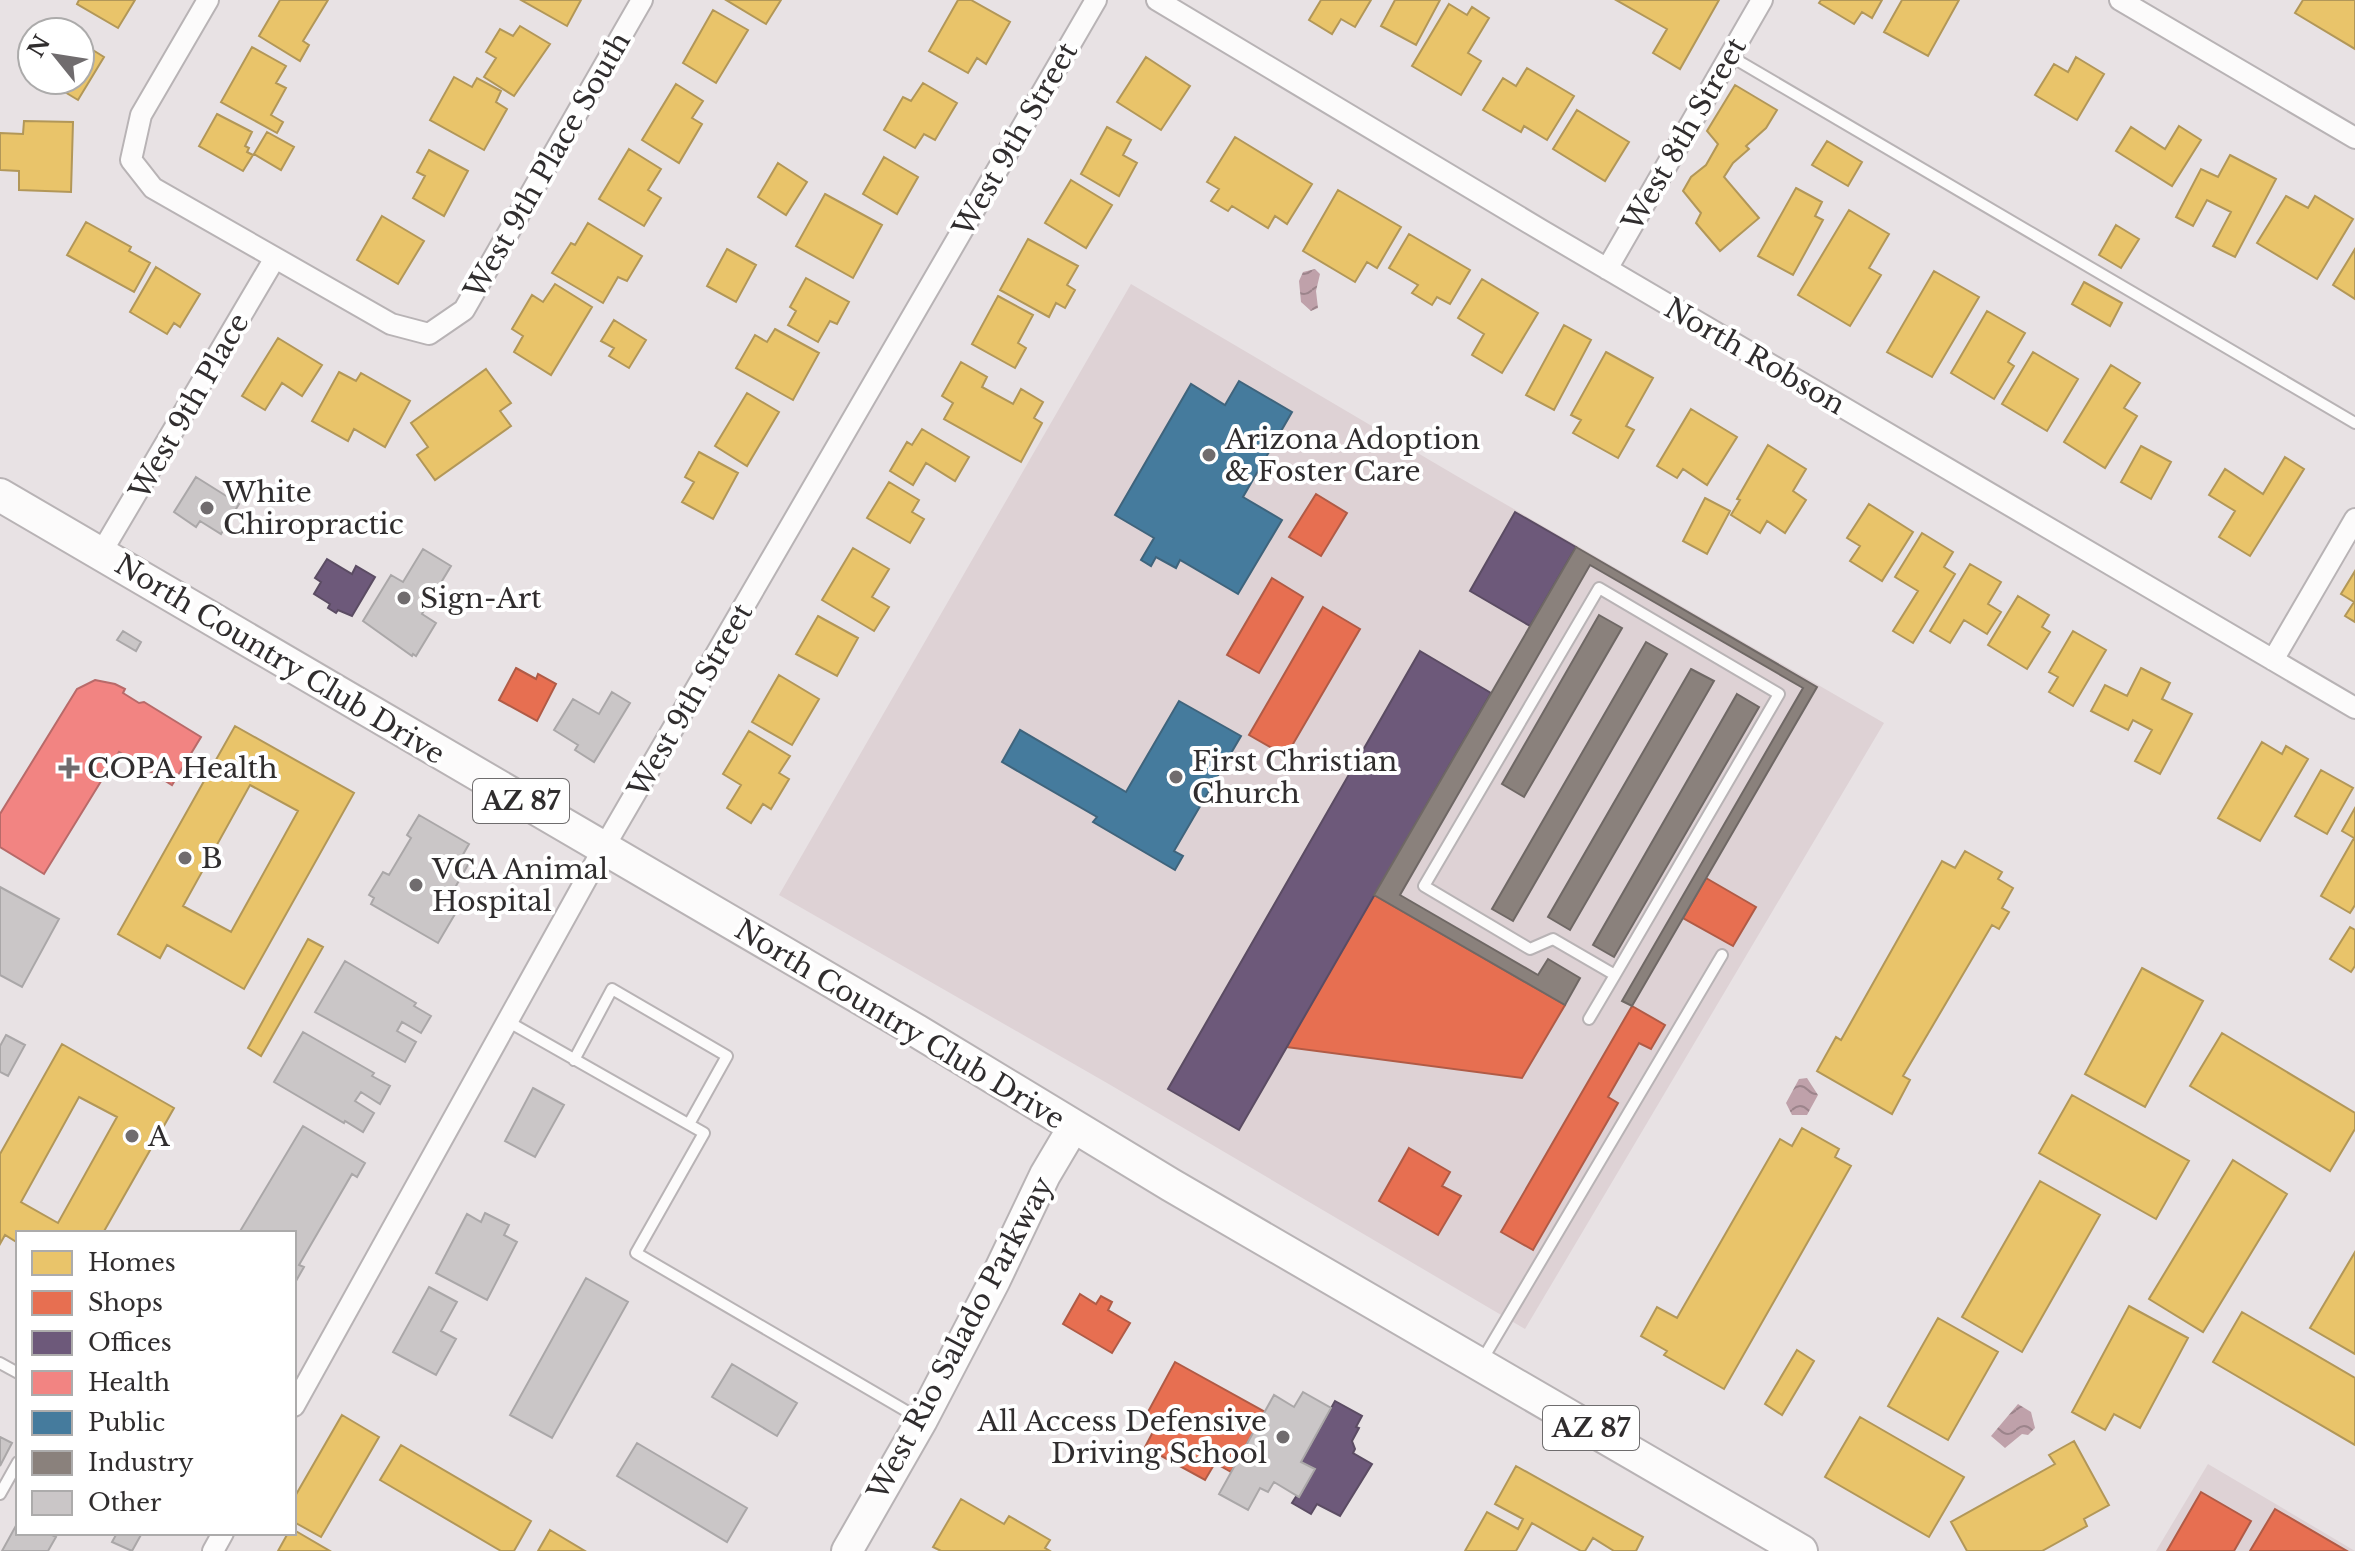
<svg xmlns="http://www.w3.org/2000/svg" width="2355" height="1551" font-family="'Libre Baskerville',serif">
  <style>
    .built { fill: #ded2d5 }
    .water { fill: url(#water-waves) }
    .homes { fill: #e9c46a; stroke: #b29758; stroke-width: 2; fill-rule: evenodd }
    .shops { fill: #e76f51; stroke: #b05b46; stroke-width: 2 }
    .offices { fill: #6d597a; stroke: #5b4c63; stroke-width: 2 }
    .health { fill: #f28482; stroke: #b86a69; stroke-width: 2 }
    .public { fill: #457b9d; stroke: #3f647c; stroke-width: 2 }
    .industry { fill: #8a817c; stroke: #6f6865; stroke-width: 2 }
    .building { fill: #cac6c7; stroke: #aaa7a8; stroke-width: 2 }
    .lines { fill: none; stroke-linecap: round; stroke-linejoin: round }
    .lane-casing { stroke: #b8b3b5; stroke-width: 14 }
    .street-casing { stroke: #b8b3b5; stroke-width: 24 }
    .secondary-casing { stroke: #b8b3b5; stroke-width: 34 }
    .primary-casing { stroke: #b8b3b5; stroke-width: 36 }
    .lane { stroke: #fcfbfb; stroke-width: 10 }
    .street { stroke: #fcfbfb; stroke-width: 20 }
    .secondary { stroke: #fcfbfb; stroke-width: 30 }
    .primary { stroke: #fcfbfb; stroke-width: 32 }
    .poi-dot { fill: #706c6e; stroke: #fff; stroke-width: 3 }
    .labels { text-anchor: middle; stroke-width: 8; stroke-linejoin: round; paint-order: stroke }
    .shield { fill: #fff; stroke: #6e6c6d; stroke-width: 2 }
    .shield-label { font-size: 26px; font-weight: bold; fill: #302d2e }
    .street-label { font-size: 28px; fill: #302d2e; stroke: #fff }
    .poi-label { font-size: 28px; fill: #302d2e; stroke: #fff; text-anchor: start }
  </style>
  <defs>
    <pattern id="water-waves" width="16" height="10" patternUnits="userSpaceOnUse" patternTransform="scale(2)"><rect width="16" height="10" fill="#bfa1aa"/><path d="M0 5q4-4 8 0t8 0" fill="none" stroke="#9c848b"/></pattern>
  </defs>
  <rect width="100%" height="100%" fill="#e8e2e4"/>
  <path class="built" d="M1131,284L1455,475L1884,723L1525,1329L1107,1083L779,895Z
    M2208,1464L2355,1551H2156Z"/>
  <path class="water" d="M1315,269L1320,274L1316,291L1318,308L1311,311L1301,302L1299,281L1303,272Z
    M1807,1078L1818,1095L1807,1115H1792L1786,1103L1799,1079Z
    M2018,1404L2031,1412L2035,1428L2028,1435L2022,1434L2005,1448L1991,1436Z"/>
  <path class="homes" d="M79,0H135L118,28L77,4Z
    M280,0H328L303,41L309,45L300,61L259,36Z
    M521,0H581L567,26Z
    M726,0H781L766,24Z
    M958,0H971L1010,22L986,64L977,58L968,73L929,51Z
    M1321,0H1371L1355,27L1341,19L1332,34L1309,20Z
    M1395,0H1440L1416,45L1381,26Z
    M1616,0H1719L1680,69L1653,53L1667,29Z
    M1821,0H1882L1872,18L1862,12L1854,24L1819,3Z
    M1902,0H1959L1928,56L1884,32Z
    M2303,0H2355V49L2295,13Z
    M1449,4L1467,15L1472,7L1489,18L1468,53L1481,61L1461,95L1412,66Z
    M713,10L748,30L716,83L683,63Z
    M520,26L550,44L514,96L484,77L496,58L486,52L500,29L513,36Z
    M80,42L104,57L78,100L45,80H80Z
    M252,47L286,66L276,83L286,88L271,115L283,122L277,133L221,102Z
    M1146,57L1190,86L1161,130L1117,102Z
    M2076,57L2104,74L2077,120L2035,95L2054,64L2068,72Z
    M1527,68L1574,96L1547,140L1524,126L1521,132L1483,110L1503,78L1516,86Z
    M454,77L472,87L477,78L501,91L496,102L507,109L484,150L430,120Z
    M923,83L957,103L935,140L924,134L915,148L884,130L903,97L911,101Z
    M676,84L703,101L692,118L702,124L679,163L642,140Z
    M1735,85L1777,110L1766,128L1746,146L1749,149L1733,163L1724,177L1759,218L1720,251L1696,223L1701,213L1683,191L1691,177L1706,165L1718,144L1707,131Z
    M1577,110L1629,142L1605,181L1553,149Z
    M217,114L252,132L245,146L249,148L247,152L253,155L243,171L199,146Z
    M24,121L73,122L71,192L19,190V171L0,170V133L23,134Z
    M2179,126L2201,140L2172,186L2116,151L2131,127L2165,149Z
    M1107,127L1131,140L1123,155L1137,163L1119,196L1081,174Z
    M267,132L294,147L281,170L254,154Z
    M1235,137L1312,184L1287,224L1275,216L1268,228L1232,206L1228,211L1211,201L1219,189L1207,182Z
    M1827,141L1862,162L1848,186L1812,165Z
    M629,149L661,169L648,190L661,198L644,226L599,199Z
    M429,150L468,171L444,216L413,198L425,176L417,172Z
    M2230,155L2276,179L2235,257L2213,246L2231,212L2207,200L2193,226L2176,217L2201,169L2218,177Z
    M884,157L918,177L897,214L863,194Z
    M778,163L807,182L786,215L758,197Z
    M1071,180L1112,205L1086,248L1045,223Z
    M1796,188L1822,202L1815,216L1823,220L1793,275L1758,256Z
    M1338,190L1401,227L1377,268L1367,262L1355,282L1303,251Z
    M825,194L882,225L853,278L796,246Z
    M2286,196L2308,208L2315,196L2353,219L2317,279L2257,243Z
    M1849,210L1889,234L1869,268L1881,275L1850,326L1798,295Z
    M382,216L424,241L398,284L357,260Z
    M86,222L131,247L129,251L150,263L134,292L67,255Z
    M588,223L642,256L627,281L618,277L603,303L552,273L571,243L575,245Z
    M2116,225L2139,239L2121,268L2099,255Z
    M1409,234L1470,270L1450,304L1437,297L1432,305L1412,293L1418,285L1389,268Z
    M1028,239L1078,266L1067,285L1075,290L1065,308L1056,303L1049,317L1000,290Z
    M727,249L756,265L736,302L707,286Z
    M2355,249V299L2333,285Z
    M156,267L200,294L180,327L174,323L167,334L130,312Z
    M1934,271L1979,297L1932,377L1887,352Z
    M806,278L849,302L837,324L830,321L818,342L788,325L796,311L790,307Z
    M1482,279L1538,313L1502,373L1472,355L1484,334L1458,318Z
    M2084,282L2122,303L2110,326L2072,304Z
    M555,284L592,307L551,375L514,352L523,336L512,329L532,295L543,302Z
    M998,296L1033,315L1018,343L1026,348L1015,368L972,344Z
    M1987,311L2025,333L2008,362L2014,366L1994,399L1951,373Z
    M614,320L646,340L629,368L609,356L614,348L601,341Z
    M1564,325L1591,340L1554,410L1526,395Z
    M775,329L819,353L793,400L736,368L755,335L767,342Z
    M278,338L322,365L302,396L282,383L265,410L242,396Z
    M1606,352L1653,378L1626,426L1634,430L1618,458L1573,433L1581,420L1571,415Z
    M2033,352L2078,379L2047,431L2002,404Z
    M961,362L987,377L982,387L1013,404L1021,389L1043,402L1034,418L1042,423L1021,462L944,419L953,403L942,396Z
    M2111,365L2140,383L2124,408L2137,416L2105,468L2064,442Z
    M486,369L511,403L500,411L511,426L435,480L417,455L428,447L411,423Z
    M339,372L356,381L361,373L410,401L385,447L354,429L348,441L312,421Z
    M747,393L779,412L747,466L715,446Z
    M1691,409L1737,437L1707,485L1683,469L1677,478L1657,466Z
    M922,429L969,457L955,481L926,463L913,485L890,471L907,442L912,445Z
    M1768,445L1806,469L1793,491L1806,500L1785,533L1767,521L1760,533L1731,515L1740,500L1737,499Z
    M2141,446L2171,462L2151,499L2121,482Z
    M699,452L738,473L713,519L682,502L694,482L685,477Z
    M2285,457L2304,469L2250,556L2219,537L2235,511L2209,495L2225,469L2263,494Z
    M889,482L919,500L912,512L924,519L910,543L867,518Z
    M1705,498L1730,511L1707,554L1683,541Z
    M1869,504L1913,532L1882,581L1850,561L1860,546L1847,538Z
    M1922,533L1953,552L1944,567L1955,574L1913,643L1893,631L1918,591L1895,577Z
    M853,548L889,569L872,597L889,607L874,631L822,600Z
    M1970,564L2001,582L1988,604L2001,612L1987,634L1964,620L1950,643L1930,631Z
    M2355,571V622L2345,616L2354,602L2341,594Z
    M2018,596L2049,615L2042,627L2050,632L2027,669L1988,645Z
    M818,616L858,638L837,676L796,654Z
    M2073,631L2106,650L2073,706L2049,692L2058,677L2049,672Z
    M2141,668L2170,683L2162,699L2192,714L2160,774L2135,761L2152,730L2133,720L2128,730L2091,711L2105,685L2127,696Z
    M779,675L819,699L792,745L752,722Z
    M235,726L354,793L244,989L167,945L160,958L118,934ZM250,785L298,811L231,932L183,906Z
    M749,731L790,756L779,773L789,779L771,809L763,804L751,823L727,808L741,785L723,774Z
    M2262,742L2282,754L2286,746L2308,759L2260,841L2218,818Z
    M2321,770L2353,788L2327,834L2295,816Z
    M2355,808V905L2350,913L2321,896L2354,838L2342,831Z
    M1965,851L2002,872L1998,879L2013,888L2002,908L2009,912L1999,929L1992,925L1903,1076L1910,1080L1892,1114L1817,1071L1836,1037L1841,1040L1942,861L1955,868Z
    M2350,927L2355,930V966L2351,972L2330,959Z
    M308,939L323,947L261,1056L248,1048Z
    M2142,968L2203,1001L2145,1107L2085,1074Z
    M2222,1033L2355,1113V1129L2330,1171L2190,1086Z
    M62,1044L174,1108L103,1233H18V1243L5,1235L0,1244V1154ZM79,1097L117,1117L58,1223L21,1202Z
    M2072,1095L2189,1161L2156,1219L2039,1153Z
    M1802,1128L1839,1149L1835,1157L1851,1166L1724,1389L1664,1355L1667,1351L1641,1336L1657,1307L1677,1318L1780,1139L1792,1146Z
    M2233,1160L2287,1194L2203,1332L2149,1299Z
    M2040,1181L2100,1215L2022,1352L1962,1317Z
    M2355,1252V1354L2310,1328Z
    M2129,1306L2188,1338L2140,1428L2114,1414L2105,1430L2072,1412Z
    M2242,1312L2355,1378V1445L2213,1362Z
    M1938,1318L1998,1352L1948,1440L1888,1406Z
    M1797,1350L1814,1361L1782,1415L1765,1404Z
    M342,1415L379,1437L321,1537L294,1522V1498Z
    M1860,1417L1964,1477L1929,1537L1825,1477Z
    M2074,1441L2109,1505L2084,1519L2087,1526L2042,1551H1967L1951,1522L2055,1464L2049,1455Z
    M401,1445L531,1521L514,1551H501L380,1480Z
    M1516,1466L1643,1537L1636,1551H1614L1593,1538L1585,1551H1581L1532,1523L1516,1551H1465L1487,1512L1518,1529L1523,1519L1495,1504Z
    M961,1499L1004,1524L1009,1516L1050,1540L1045,1548L1050,1551H941L933,1547Z
    M294,1530L330,1551H278L288,1533H294Z
    M550,1530L585,1551H538Z"/>
  <path class="shops" d="M1316,494L1347,513L1321,556L1289,537Z
    M1272,578L1303,597L1259,673L1227,655Z
    M1323,607L1360,629L1286,756L1249,735Z
    M516,668L536,679L538,674L556,684L537,721L499,700Z
    M1706,878L1756,907L1733,946L1683,918Z
    M1374,895L1565,1005L1522,1078L1286,1047Z
    M1632,1006L1665,1025L1651,1049L1639,1043L1608,1097L1618,1103L1533,1250L1501,1232Z
    M1409,1148L1450,1172L1442,1186L1461,1196L1438,1235L1379,1201Z
    M1080,1294L1096,1304L1101,1296L1112,1302L1108,1310L1130,1323L1112,1353L1063,1324Z
    M1175,1362L1265,1412L1231,1472L1215,1463L1205,1480L1145,1447L1155,1428L1143,1421Z
    M2201,1492L2251,1521L2234,1551H2167Z
    M2275,1509L2347,1551H2250Z"/>
  <path class="offices" d="M1515,512L1576,547L1530,626L1470,591Z
    M327,559L352,574L356,566L375,577L352,616L338,610L336,613L328,608L330,604L314,594L321,582L315,578Z
    M1420,651L1491,693L1239,1130L1168,1089Z
    M1335,1401L1362,1416L1356,1427L1359,1428L1352,1441L1355,1449L1353,1453L1372,1464L1340,1516L1317,1504L1311,1514L1292,1503L1297,1495L1299,1497L1315,1469L1301,1462Z"/>
  <path class="health" d="M95,680L115,684L125,689L123,693L139,703L144,702L201,737L172,785L119,752L44,874L0,847V814L77,689Z"/>
  <path class="public" d="M1239,381L1292,412L1243,497L1282,520L1238,594L1180,560L1176,568L1156,557L1151,566L1141,560L1154,538L1115,515L1191,384L1225,405Z
    M1179,701L1241,736L1174,851L1183,856L1175,870L1093,822L1097,817L1002,762L1020,730L1126,792Z"/>
  <path class="industry" d="M1576,547L1817,687L1632,1006L1622,1001L1803,688L1590,565L1400,895L1538,975L1548,959L1580,978L1565,1005L1374,895Z
    M1599,615L1622,628L1524,797L1502,784Z
    M1646,642L1667,654L1513,921L1492,909Z
    M1691,669L1714,681L1570,930L1548,917Z
    M1737,694L1759,707L1614,957L1593,945Z"/>
  <path class="building" d="M196,477L239,504L221,534L200,521L196,527L174,512Z
    M423,549L451,566L422,614L436,623L416,656L413,654L412,656L363,621L391,575L403,582Z
    M123,631L141,642L136,651L117,640Z
    M612,692L630,703L594,762L575,750L578,745L554,730L573,699L599,714Z
    M419,815L469,844L461,858L469,863L444,907L455,914L438,943L371,904L374,898L369,895L383,872L389,875L411,838L407,835Z
    M0,887L59,919L22,987L0,975Z
    M345,961L416,1003L414,1006L431,1016L421,1033L402,1022L397,1031L416,1042L405,1062L315,1012Z
    M303,1032L374,1073L372,1076L390,1086L380,1104L361,1092L355,1101L374,1113L363,1132L345,1121L344,1123L274,1082Z
    M6,1035L25,1045L8,1076L0,1072V1046Z
    M533,1088L564,1105L535,1157L505,1141Z
    M303,1126L365,1163L357,1177L352,1174L299,1265L304,1267L296,1281L294,1233H239Z
    M485,1213L509,1225L504,1235L517,1242L487,1300L436,1273L467,1214L481,1222Z
    M586,1278L628,1302L552,1438L510,1415Z
    M429,1287L457,1302L441,1331L456,1339L436,1375L393,1352Z
    M732,1364L797,1403L777,1436L712,1397Z
    M1303,1392L1331,1408L1301,1462L1315,1469L1299,1497L1274,1482L1268,1492L1260,1488L1248,1510L1219,1494L1274,1395L1294,1407Z
    M0,1437L12,1443L0,1466Z
    M637,1443L747,1508L727,1542L617,1476Z
    M18,1522V1533H48L56,1537L48,1551H2Z
    M117,1533H142L132,1551L112,1542Z"/>
  <g class="lines">
    <g class="lane-casing">
      <path id="lane" d="M1730,56L2355,423
        M1589,1019L1615,975L1779,694L1599,588L1424,886L1530,949L1553,939L1615,975
        M507,1021L704,1133L636,1253L920,1419
        M574,1060L612,989L727,1056L689,1124
        M1481,1362L1722,955
        M0,1363L18,1373
        M0,1494L18,1462"/>
    </g>
    <g class="street-casing">
      <path id="street" d="M208,0L141,115L131,160L153,188L391,324L429,334L464,310L642,0
        M1157,0L1541,230L2355,708
        M2120,0L2355,138
        M1607,269L1762,0
        M101,553L275,258
        M2273,660L2355,519
        M294,1406L603,849L1096,0
        M213,1551L223,1533"/>
    </g>
    <g class="secondary-casing">
      <path id="secondary" d="M847,1551L922,1420L994,1282L1045,1175L1074,1126"/>
    </g>
    <g class="primary-casing">
      <path id="primary" d="M0,495L917,1031L1171,1185L1801,1551"/>
    </g>
    <use href="#lane" class="lane"/>
    <use href="#street" class="street"/>
    <use href="#secondary" class="secondary"/>
    <use href="#primary" class="primary"/>
  </g>
  <g class="poi-dot">
    <circle cx="1209" cy="455" r="8"/>
    <circle cx="207" cy="508" r="8"/>
    <circle cx="404" cy="598" r="8"/>
    <path d="M65 756h8v8h8v8h-8v8h-8v-8h-8v-8h8z"/>
    <circle cx="1176" cy="777" r="8"/>
    <circle cx="185" cy="858" r="8"/>
    <circle cx="416" cy="885" r="8"/>
    <circle cx="132" cy="1136" r="8"/>
    <circle cx="1283" cy="1437" r="8"/>
  </g>
  <g class="labels">
    <g class="shield">
      <rect x="473" y="779" width="96" height="44" rx="6"/>
      <rect x="1543" y="1406" width="96" height="44" rx="6"/>
    </g>
    <g class="shield-label">
      <text x="521" y="810">AZ 87</text>
      <text x="1591" y="1437">AZ 87</text>
    </g>
    <g class="street-label">
      <text transform="translate(1684 134) rotate(-60)" y="10">West 8th Street</text>
      <text transform="translate(1015 139) rotate(-60)" y="10">West 9th Street</text>
      <text transform="translate(547 165) rotate(-60)" y="10">West 9th Place South</text>
      <text transform="translate(1755 356) rotate(30)" y="10">North Robson</text>
      <text transform="translate(189 406) rotate(-60)" y="10">West 9th Place</text>
      <text transform="translate(280 659) rotate(31)" y="10">North Country Club Drive</text>
      <text transform="translate(690 700) rotate(-60)" y="10">West 9th Street</text>
      <text transform="translate(900 1024) rotate(31)" y="10">North Country Club Drive</text>
      <text transform="translate(960 1338) rotate(-62)" y="10">West Rio Salado Parkway</text>
    </g>
    <g class="poi-label">
      <text x="1225" y="449">Arizona Adoption<tspan x="1225" dy="32">&amp; Foster Care</tspan></text>
      <text x="223" y="502">White<tspan x="223" dy="32">Chiropractic</tspan></text>
      <text x="420" y="608">Sign-Art</text>
      <text x="1192" y="771">First Christian<tspan x="1192" dy="32">Church</tspan></text>
      <text x="87" y="778">COPA Health</text>
      <text x="201" y="868">B</text>
      <text x="432" y="879">VCA Animal<tspan x="432" dy="32">Hospital</tspan></text>
      <text x="148" y="1146">A</text>
      <text x="1267" y="1431" text-anchor="end">All Access Defensive<tspan x="1267" dy="32">Driving School</tspan></text>
    </g>
  </g>
  <rect x="16" y="1231" width="280" height="304" fill="#ffffff" stroke="#acabab" stroke-width="2"/>
  <rect x="32" y="1251" width="40" height="24" fill="#e9c46a" stroke="#acabab" stroke-width="2"/>
  <text x="88" y="1271" font-size="24" fill="#302d2e">Homes</text>
  <rect x="32" y="1291" width="40" height="24" fill="#e76f51" stroke="#acabab" stroke-width="2"/>
  <text x="88" y="1311" font-size="24" fill="#302d2e">Shops</text>
  <rect x="32" y="1331" width="40" height="24" fill="#6d597a" stroke="#acabab" stroke-width="2"/>
  <text x="88" y="1351" font-size="24" fill="#302d2e">Offices</text>
  <rect x="32" y="1371" width="40" height="24" fill="#f28482" stroke="#acabab" stroke-width="2"/>
  <text x="88" y="1391" font-size="24" fill="#302d2e">Health</text>
  <rect x="32" y="1411" width="40" height="24" fill="#457b9d" stroke="#acabab" stroke-width="2"/>
  <text x="88" y="1431" font-size="24" fill="#302d2e">Public</text>
  <rect x="32" y="1451" width="40" height="24" fill="#8a817c" stroke="#acabab" stroke-width="2"/>
  <text x="88" y="1471" font-size="24" fill="#302d2e">Industry</text>
  <rect x="32" y="1491" width="40" height="24" fill="#cac6c7" stroke="#acabab" stroke-width="2"/>
  <text x="88" y="1511" font-size="24" fill="#302d2e">Other</text>
  <g transform="translate(56 56) rotate(300)"><circle r="38" fill="#ffffff" stroke="#acabab" stroke-width="2"/>
  <path d="M0-6L14 30L0 20L-14 30Z" fill="#706c6e"/>
  <text y="-12" font-size="22" font-weight="bold" text-anchor="middle" fill="#302d2e">N</text>
  </g>
</svg>
